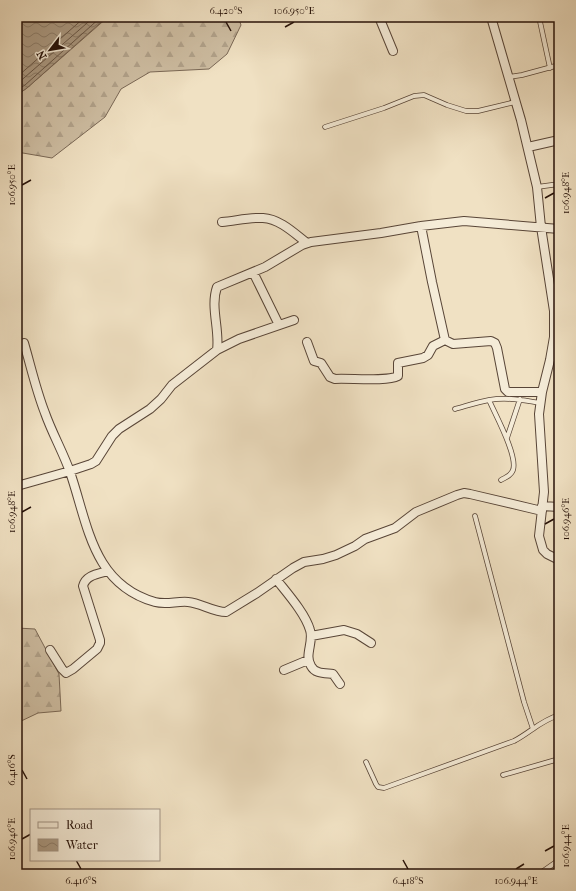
<svg xmlns="http://www.w3.org/2000/svg" width="576" height="891" font-family="'IM FELL French Canon',serif">
  <style>
    .forest { fill: url(#forest-firs); stroke: #7a6856 }
    .water { fill: url(#water-waves); stroke: #766352 }
    .lines { fill: none; stroke-linecap: round; stroke-linejoin: round }
    .shore { stroke: #685646; stroke-width: 1 }
    .service-casing { stroke: #584537; stroke-width: 5.5 }
    .minor-casing { stroke: #584537; stroke-width: 10 }
    .service { stroke: #f5ecd8; stroke-width: 4 }
    .minor { stroke: #f5ecd8; stroke-width: 8 }
    .ticks { fill: none; stroke: #261108; stroke-width: 1.5 }
    .neatline { fill: none; stroke: #261108; stroke-width: 1.5 }
    .ticks-label { font-size: 10px; text-anchor: middle; fill: #261108 }
  </style>
  <defs>
    <pattern id="forest-firs" width="22" height="20" patternUnits="userSpaceOnUse"><rect width="22" height="20" fill="#cebea3"/><path d="M5 1l3.5 6h-7zM16 11l3.5 6h-7z" fill="#b1a28b"/></pattern>
    <pattern id="water-waves" width="16" height="10" patternUnits="userSpaceOnUse"><rect width="16" height="10" fill="#ab9a83"/><path d="M0 5q4-4 8 0t8 0" fill="none" stroke="#8b7c69"/></pattern>
  </defs>
  <rect width="100%" height="100%" fill="#f0e1c3"/>
  <filter id="stains"><feTurbulence type="fractalNoise" baseFrequency=".005" numOctaves="4"/><feColorMatrix values="0 0 0 0 .2 0 0 0 0 .09 0 0 0 0 .02 0 0 0 .5 -.17"/></filter>
  <radialGradient id="worn" r=".72"><stop offset=".6" stop-color="#630" stop-opacity="0"/><stop offset="1" stop-color="#630" stop-opacity=".3"/></radialGradient>
  <path class="forest" d="M108,17H238L241,25L227,54L209,69L150,72L121,89L105,117L52,158L17,152V95L27,88Z
    M17,628L35,629L59,674L61,711L38,713L17,723Z"/>
  <path class="water" d="M22,17H107L27,88L17,95V22Z"/>
  <g class="lines">
    <path class="shore" d="M17,77L85,17
      M17,84L94,17
      M17,90L25,85L101,17"/>
    <g class="service-casing">
      <path id="service" d="M539,17L550,68
        M509,77L522,75L559,65
        M325,127L384,108L414,96L424,95L447,105L466,111H478L515,102
        M537,187L559,184
        M551,356L559,354
        M489,400C495,414 518,456 513,470C511,476 506,477 501,480
        M455,409C466,406 478,402 489,400C506,397 523,400 540,403
        M507,438L520,399
        M475,516L524,702L533,729
        M366,762L376,784L378,787L384,788L514,741C531,732 540,721 559,715
        M503,775L559,759
        M539,874L559,860"/>
    </g>
    <g class="minor-casing">
      <path id="minor" d="M379,17L393,51
        M491,17L521,120L537,187L541,227L554,311V337L550,360L542,392L539,414L544,492L539,536L543,550L547,554L559,560
        M528,147L559,140
        M222,222C235,221 250,217 263,218C280,219 294,233 307,243
        M421,226L432,282L445,340L453,344L491,341L495,343L497,348L505,389L508,392H542
        M253,272L279,325
        M307,342L314,361L321,363L330,377L335,379C350,378 386,382 398,376V363L423,358L428,355L433,346L445,340
        M24,343C31,367 36,390 45,413C52,433 63,452 70,472C88,524 92,584 155,602C166,605 177,601 188,602C201,603 213,612 226,612L257,593L293,568L304,562L323,559L336,555L355,546L365,539L395,528L416,512L457,495L464,493L470,494L542,511
        M217,350L239,339L294,320
        M17,486L70,471L91,464L96,461L112,436L119,429L150,409L161,399L172,385L217,350C220,330 210,307 217,287L265,267L302,245L311,242L381,233L421,226L464,221L559,229
        M542,506L559,507
        M276,579C287,593 305,613 310,630C314,642 304,655 311,666C315,674 325,673 333,674L340,684
        M311,636L344,630L357,634L371,643
        M50,650L62,669L66,673L73,669L97,649L100,643V640L83,586C86,575 98,574 108,571
        M284,670L308,660"/>
    </g>
    <use href="#service" class="service"/>
    <use href="#minor" class="minor"/>
  </g>
  <path class="ticks" d="M226,22L231,31M285,27L294,22M22,185L31,180M545,198L554,193M22,512L31,507M545,524L554,519M22,770L27,779M22,839L31,834M545,851L554,846M76,860L81,869M403,860L408,869M516,869L524,864"/>
  <rect width="576" height="891" fill="none" stroke="#f0e1c3" stroke-width="44"/>
  <rect x="30" y="809" width="130" height="52" fill="#f5ecd8" stroke="#a29485"/>
  <rect x="38" y="822" width="20" height="6" fill="#f5ecd8" stroke="#a29485"/>
  <text x="66" y="829" font-size="12" fill="#261108">Road</text>
  <rect x="38" y="839" width="20" height="12" fill="url(#water-waves)" stroke="#a29485"/>
  <text x="66" y="849" font-size="12" fill="#261108">Water</text>
  <g transform="translate(50 50) rotate(239)" stroke="#f5ecd8" stroke-width="3" paint-order="stroke">
  <path d="M0-3L7 15L0 10L-7 15Z" fill="#261108"/>
  <text y="-6" font-size="11" font-weight="bold" text-anchor="middle" fill="#261108">N</text>
  </g>
  <rect x="22" y="22" width="532" height="847" class="neatline"/>
  <g class="ticks-label">
    <text x="226" y="14">6.420°S</text>
    <text x="294" y="14">106.950°E</text>
    <text transform="translate(11 185) rotate(-90)" y="4">106.950°E</text>
    <text transform="translate(565 193) rotate(-90)" y="4">106.948°E</text>
    <text transform="translate(11 512) rotate(-90)" y="4">106.948°E</text>
    <text transform="translate(565 519) rotate(-90)" y="4">106.946°E</text>
    <text transform="translate(11 770) rotate(-90)" y="4">6.416°S</text>
    <text transform="translate(11 839) rotate(-90)" y="4">106.946°E</text>
    <text transform="translate(565 846) rotate(-90)" y="4">106.944°E</text>
    <text x="81" y="884">6.416°S</text>
    <text x="408" y="884">6.418°S</text>
    <text x="516" y="884">106.944°E</text>
  </g>
  <rect width="100%" height="100%" filter="url(#stains)"/>
  <rect width="100%" height="100%" fill="url(#worn)"/>
</svg>
